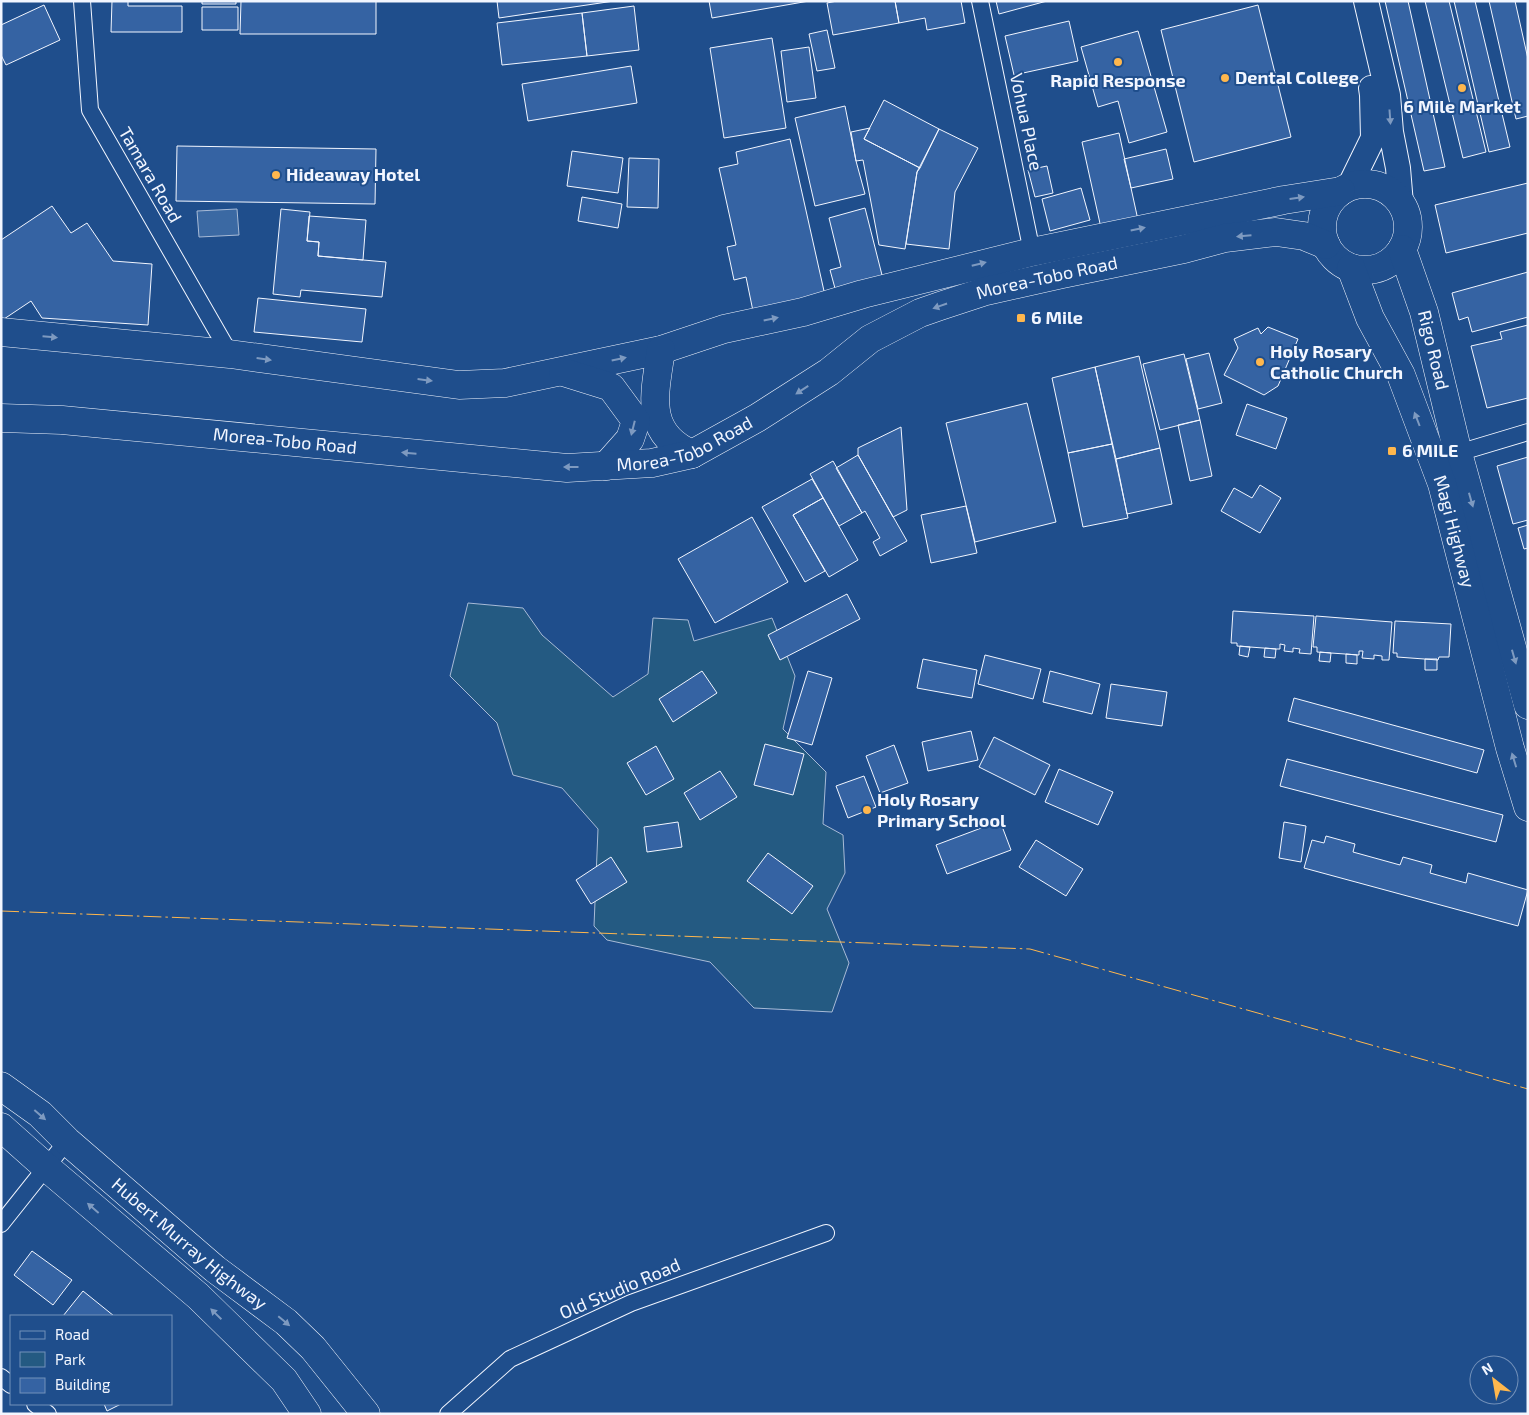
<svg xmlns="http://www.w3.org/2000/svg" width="1529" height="1415" font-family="'Exo 2',sans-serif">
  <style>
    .green { fill: #245a82; stroke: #a8bbd7 }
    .water { fill: #3b69a3; stroke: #a8bbd7 }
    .building { fill: #3563a3; stroke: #f2f6ff }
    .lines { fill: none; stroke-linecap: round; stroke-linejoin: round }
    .street-casing { stroke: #f2f6ff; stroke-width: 18 }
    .secondary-casing { stroke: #f2f6ff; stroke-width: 26 }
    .highway-casing { stroke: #f2f6ff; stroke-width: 29 }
    .street { stroke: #1f4e8c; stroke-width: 16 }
    .secondary { stroke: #1f4e8c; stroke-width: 24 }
    .highway { stroke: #1f4e8c; stroke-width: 28 }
    .power { stroke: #ffb74d; stroke-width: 1; stroke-dasharray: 18 4 2.5 4; stroke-linecap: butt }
    .oneway { fill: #7e9ac0 }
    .poi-dot { fill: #ffb74d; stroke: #1f4e8c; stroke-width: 2 }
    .labels { text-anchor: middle; stroke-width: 4; stroke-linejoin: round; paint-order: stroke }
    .poi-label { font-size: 18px; font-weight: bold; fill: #f2f6ff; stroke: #1f4e8c; text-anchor: start }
    .street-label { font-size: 18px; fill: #f2f6ff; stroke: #1f4e8c }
  </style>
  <rect width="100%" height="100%" fill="#1f4e8c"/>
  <path class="green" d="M468,603L523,608L542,635L613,697L648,674L653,618L688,620L694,641L772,618L795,676L783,729L826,772L823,824L843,835L845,873L827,909L849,963L832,1012L754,1008L710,962L607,940L594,926L598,829L562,788L513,775L497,723L450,676Z"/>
  <path class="water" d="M237,209L239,235L199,237L197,211Z"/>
  <path class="building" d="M112,1H128V6H182V32H111Z
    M202,1H236V4H202Z
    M241,1H376V34H240Z
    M497,1H614L499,18Z
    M709,1H809L712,18Z
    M837,1H895L899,23L833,35L827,3Z
    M895,1H961L965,23L927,30L925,18L899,23Z
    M996,1H1047L999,14Z
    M1385,1H1408L1445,167L1424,171Z
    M1425,1H1449L1486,152L1463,158Z
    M1454,1H1475L1510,147L1489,152Z
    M1489,1H1515L1528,59V116L1516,119Z
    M44,5L60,40L6,65L1,55V25Z
    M1258,5L1291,137L1194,162L1161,30Z
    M634,6L639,50L587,56L582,13Z
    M202,7H238V30H202Z
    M582,13L587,56L502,65L497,23Z
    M1069,21L1078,61L1014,75L1005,36Z
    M827,30L835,68L817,71L809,34Z
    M1138,31L1167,132L1129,143L1118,101L1098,107L1081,47Z
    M772,38L786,128L724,138L710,48Z
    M809,47L816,98L787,102L781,51Z
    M631,66L637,103L528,121L522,84Z
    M884,100L939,129L920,168L864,139Z
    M845,106L856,161L865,194L815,206L795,118Z
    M870,128L864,139L920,168L917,172L905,249L879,245L863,160L856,161L851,132Z
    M939,129L978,148L955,192L949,249L906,244L917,172Z
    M1119,133L1138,220L1101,228L1082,142Z
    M790,139L826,300L754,316L746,277L734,280L727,247L736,245L719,168L738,164L736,152Z
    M177,146L376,149L375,204L176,201Z
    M1166,149L1173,179L1131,188L1124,159Z
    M572,151L623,158L618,193L567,186Z
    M629,158L659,159L658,208L627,207Z
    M1047,166L1053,193L1035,197L1028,170Z
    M1528,183V233L1446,253L1435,205Z
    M1081,188L1090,220L1050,231L1042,199Z
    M582,197L622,204L618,228L578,221Z
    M52,206L71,233L87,223L113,261L152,264L148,325L42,318L31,301L1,321V240Z
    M865,208L883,279L836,292L830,270L841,267L829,218Z
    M281,209L310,212L307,241L319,242L318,256L386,262L382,297L301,290L300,297L273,294Z
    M309,216L366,220L363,260L318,256L319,242L307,241Z
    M1528,272V317L1472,332L1468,317L1459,320L1452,293Z
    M258,298L366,309L362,342L254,332Z
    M1528,325V398L1487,408L1471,346L1502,339L1500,332Z
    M1268,327L1298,339L1278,386L1264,395L1224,375L1238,348L1234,339L1258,328L1261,334Z
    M1209,353L1222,403L1198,409L1186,359Z
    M1184,354L1200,420L1160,430L1143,364Z
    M1139,356L1160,448L1116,459L1095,367Z
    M1095,367L1112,444L1068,453L1052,378Z
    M1027,403L1056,522L975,542L946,423Z
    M1247,404L1287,418L1276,449L1236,435Z
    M1200,420L1212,476L1190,481L1178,425Z
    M901,427L907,510L893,517L858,455V448Z
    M1112,444L1128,518L1083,527L1068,453Z
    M1160,448L1172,504L1127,514L1116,459Z
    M858,455L907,541L880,556L873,542L880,538L865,511L862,513L836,468Z
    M1528,457V520L1513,524L1497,466Z
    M833,461L862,513L839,526L810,474Z
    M812,479L823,498L793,515L825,571L805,582L762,507Z
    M1260,485L1281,498L1260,533L1221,511L1234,488L1252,498Z
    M823,498L858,560L829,577L793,515Z
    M966,506L977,553L931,563L921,515Z
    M752,517L788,582L715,623L678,559Z
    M1528,525V548L1524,549L1518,528Z
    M847,594L860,619L780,660L768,635Z
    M1233,611L1314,616L1311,654L1299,653L1300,649L1293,648V652L1284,651L1285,645L1280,644V649H1276L1237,646V643H1231Z
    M1316,616L1392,622L1389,660H1382V656L1374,655V659L1362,658L1363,651H1359V655L1317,652V647H1313Z
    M1395,621L1451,624L1449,657H1439L1438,660L1397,657V653H1393Z
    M1240,646L1250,647L1248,657L1239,655Z
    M1265,648L1276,649L1275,658L1264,657Z
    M1320,652L1331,653L1330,662L1319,661Z
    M1346,654L1357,655V664L1346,663Z
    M985,655L1041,669L1033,699L978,684Z
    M923,659L977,670L972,698L917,688Z
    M1425,659H1437V670H1425Z
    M702,671L717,693L673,722L659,699Z
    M808,671L832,678L812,745L787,738Z
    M1050,671L1100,684L1092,714L1043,702Z
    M1111,684L1167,692L1162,726L1106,718Z
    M1294,698L1484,750L1477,773L1288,721Z
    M971,731L978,760L928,771L922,742Z
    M994,737L1050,765L1035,795L979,767Z
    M765,744L804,754L793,795L754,785Z
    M894,745L908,783L880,793L866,756Z
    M656,746L674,779L646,795L627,763Z
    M1287,759L1503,815L1496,842L1280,786Z
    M1059,769L1113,792L1098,825L1045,802Z
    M720,771L737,797L700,820L684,793Z
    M864,776L876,807L848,818L836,786Z
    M1000,821L1011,850L947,874L936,845Z
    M678,822L682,847L647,852L644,827Z
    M1284,822L1306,826L1301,862L1279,858Z
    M1326,836L1355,844L1353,852L1400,865L1403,857L1432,865L1430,873L1466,883L1468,873L1528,890L1518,926L1304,868L1312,840L1324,843Z
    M1036,840L1083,869L1066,896L1019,867Z
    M768,853L813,886L792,914L747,881Z
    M611,857L627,882L591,904L576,880Z
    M32,1251L72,1280L53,1305L14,1275Z
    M83,1291L114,1316H63Z
    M104,1404H121L107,1411Z"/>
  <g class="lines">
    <g class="street-casing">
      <path id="street" d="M82,1L90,110L230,354
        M980,1L1032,252
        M1458,453L1528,432
        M1,1224L67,1141
        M1,1377L11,1385
        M35,1404L48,1414
        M448,1414L510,1359L631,1303L826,1233"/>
    </g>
    <g class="secondary-casing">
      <path id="secondary" d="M1366,1L1388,95L1391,132L1398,168L1401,204
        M1350,185L1373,138L1372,95L1371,88"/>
    </g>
    <g class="highway-casing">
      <g id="highway">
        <circle cx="1365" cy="227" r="43"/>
        <path id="s1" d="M1402,249L1424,312L1458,453L1528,705"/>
        <path id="s2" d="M1351,268L1370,318L1401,375L1442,484L1510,748L1528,807"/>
        <path d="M1,332L230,354L459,385L505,383L661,350L724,329L803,312L863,294L1032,252L1284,200L1341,191"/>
        <path d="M661,350C655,393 643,433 692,454"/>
        <path d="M563,372L611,387L636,421L630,439L606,466"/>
        <path id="s3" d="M1,418L62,420L567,468L652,463L692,454L757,418L829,372L870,339L920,313L940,306L986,291L1062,274L1184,249L1225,238L1276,232L1304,236L1326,245"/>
        <path id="s4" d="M1,1086L40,1114L67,1141L215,1269L286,1322L313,1348L366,1414"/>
        <path d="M1,1127L46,1167L198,1296L284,1380L307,1414"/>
      </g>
    </g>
    <use href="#street" class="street"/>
    <use href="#secondary" class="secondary"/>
    <use href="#highway" class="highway"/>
    <path class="power" d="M1,911L1030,949L1528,1089"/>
  </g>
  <defs><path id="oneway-solid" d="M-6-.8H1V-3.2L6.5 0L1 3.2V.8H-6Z" transform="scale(1.25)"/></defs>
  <g class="oneway">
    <use href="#oneway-solid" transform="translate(1390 117) rotate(86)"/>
    <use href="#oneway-solid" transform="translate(1297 198) rotate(-8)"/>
    <use href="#oneway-solid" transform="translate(1138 229) rotate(-12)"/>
    <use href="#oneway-solid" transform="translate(1244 236) rotate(175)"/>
    <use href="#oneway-solid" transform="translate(979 264) rotate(-14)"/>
    <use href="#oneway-solid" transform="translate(940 306) rotate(161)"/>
    <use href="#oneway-solid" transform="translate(771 319) rotate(-12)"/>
    <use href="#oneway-solid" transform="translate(50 337) rotate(5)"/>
    <use href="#oneway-solid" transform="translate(264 359) rotate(8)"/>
    <use href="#oneway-solid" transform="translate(619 359) rotate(-12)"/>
    <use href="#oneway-solid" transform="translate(425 380) rotate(7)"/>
    <use href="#oneway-solid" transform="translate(802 390) rotate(147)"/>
    <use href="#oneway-solid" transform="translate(1417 419) rotate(-111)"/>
    <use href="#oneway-solid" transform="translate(633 428) rotate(104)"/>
    <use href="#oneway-solid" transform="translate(409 453) rotate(-175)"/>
    <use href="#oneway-solid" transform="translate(571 467) rotate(180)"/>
    <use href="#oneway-solid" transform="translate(1471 500) rotate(74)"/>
    <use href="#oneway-solid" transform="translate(1514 657) rotate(74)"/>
    <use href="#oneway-solid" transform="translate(1514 760) rotate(-107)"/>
    <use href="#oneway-solid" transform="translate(40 1115) rotate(41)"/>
    <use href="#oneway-solid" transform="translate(93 1208) rotate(-139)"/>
    <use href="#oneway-solid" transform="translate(216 1314) rotate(-136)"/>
    <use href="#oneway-solid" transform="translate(284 1321) rotate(40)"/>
  </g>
  <g class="poi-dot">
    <circle cx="1118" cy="62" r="5"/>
    <circle cx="1225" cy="78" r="5"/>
    <circle cx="1462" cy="88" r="5"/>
    <circle cx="276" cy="175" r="5"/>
    <rect x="1016" y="313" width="10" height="10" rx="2.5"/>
    <circle cx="1260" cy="362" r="5"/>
    <rect x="1387" y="446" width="10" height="10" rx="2.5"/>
    <circle cx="867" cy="810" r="5"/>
  </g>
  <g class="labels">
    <g class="poi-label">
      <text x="1235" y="84">Dental College</text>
      <text x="1118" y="87" text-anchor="middle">Rapid Response</text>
      <text x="1462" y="113" text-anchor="middle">6 Mile Market</text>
      <text x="286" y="181">Hideaway Hotel</text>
      <text x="1031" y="324">6 Mile</text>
      <text x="1270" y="358">Holy Rosary<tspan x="1270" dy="21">Catholic Church</tspan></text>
      <text x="1402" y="457">6 MILE</text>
      <text x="877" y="806">Holy Rosary<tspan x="877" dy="21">Primary School</tspan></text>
    </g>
    <g class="street-label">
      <text transform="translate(1026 122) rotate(78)" y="6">Vohua Place</text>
      <text transform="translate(150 175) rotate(60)" y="6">Tamara Road</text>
      <text dy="6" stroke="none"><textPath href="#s3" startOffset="1095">Morea-Tobo Road</textPath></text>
      <text dy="6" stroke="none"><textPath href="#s1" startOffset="106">Rigo Road</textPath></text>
      <text dy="6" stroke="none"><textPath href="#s3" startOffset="690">Morea-Tobo Road</textPath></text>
      <text dy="6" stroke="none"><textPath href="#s3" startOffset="285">Morea-Tobo Road</textPath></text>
      <text dy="6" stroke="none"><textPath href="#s2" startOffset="284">Magi Highway</textPath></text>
      <text dy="6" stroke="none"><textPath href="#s4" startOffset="246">Hubert Murray Highway</textPath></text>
      <text transform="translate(620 1289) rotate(-23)" y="6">Old Studio Road</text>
    </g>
  </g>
  <rect width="1529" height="1415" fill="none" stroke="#f2f6ff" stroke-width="5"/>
  <rect x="10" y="1315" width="162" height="90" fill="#1f4e8c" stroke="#7391ba"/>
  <rect x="20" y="1331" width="25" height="8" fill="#1f4e8c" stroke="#7391ba"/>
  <text x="55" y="1340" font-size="15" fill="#f2f6ff">Road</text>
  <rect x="20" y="1352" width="25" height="15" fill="#245a82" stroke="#7391ba"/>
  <text x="55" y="1365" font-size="15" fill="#f2f6ff">Park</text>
  <rect x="20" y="1378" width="25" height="15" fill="#3563a3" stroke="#7391ba"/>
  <text x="55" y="1390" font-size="15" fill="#f2f6ff">Building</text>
  <g transform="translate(1494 1380) rotate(329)"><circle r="24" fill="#1f4e8c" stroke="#7391ba"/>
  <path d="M0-4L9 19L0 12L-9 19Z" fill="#ffb74d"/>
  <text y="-8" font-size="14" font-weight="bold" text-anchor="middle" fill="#f2f6ff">N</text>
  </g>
</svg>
